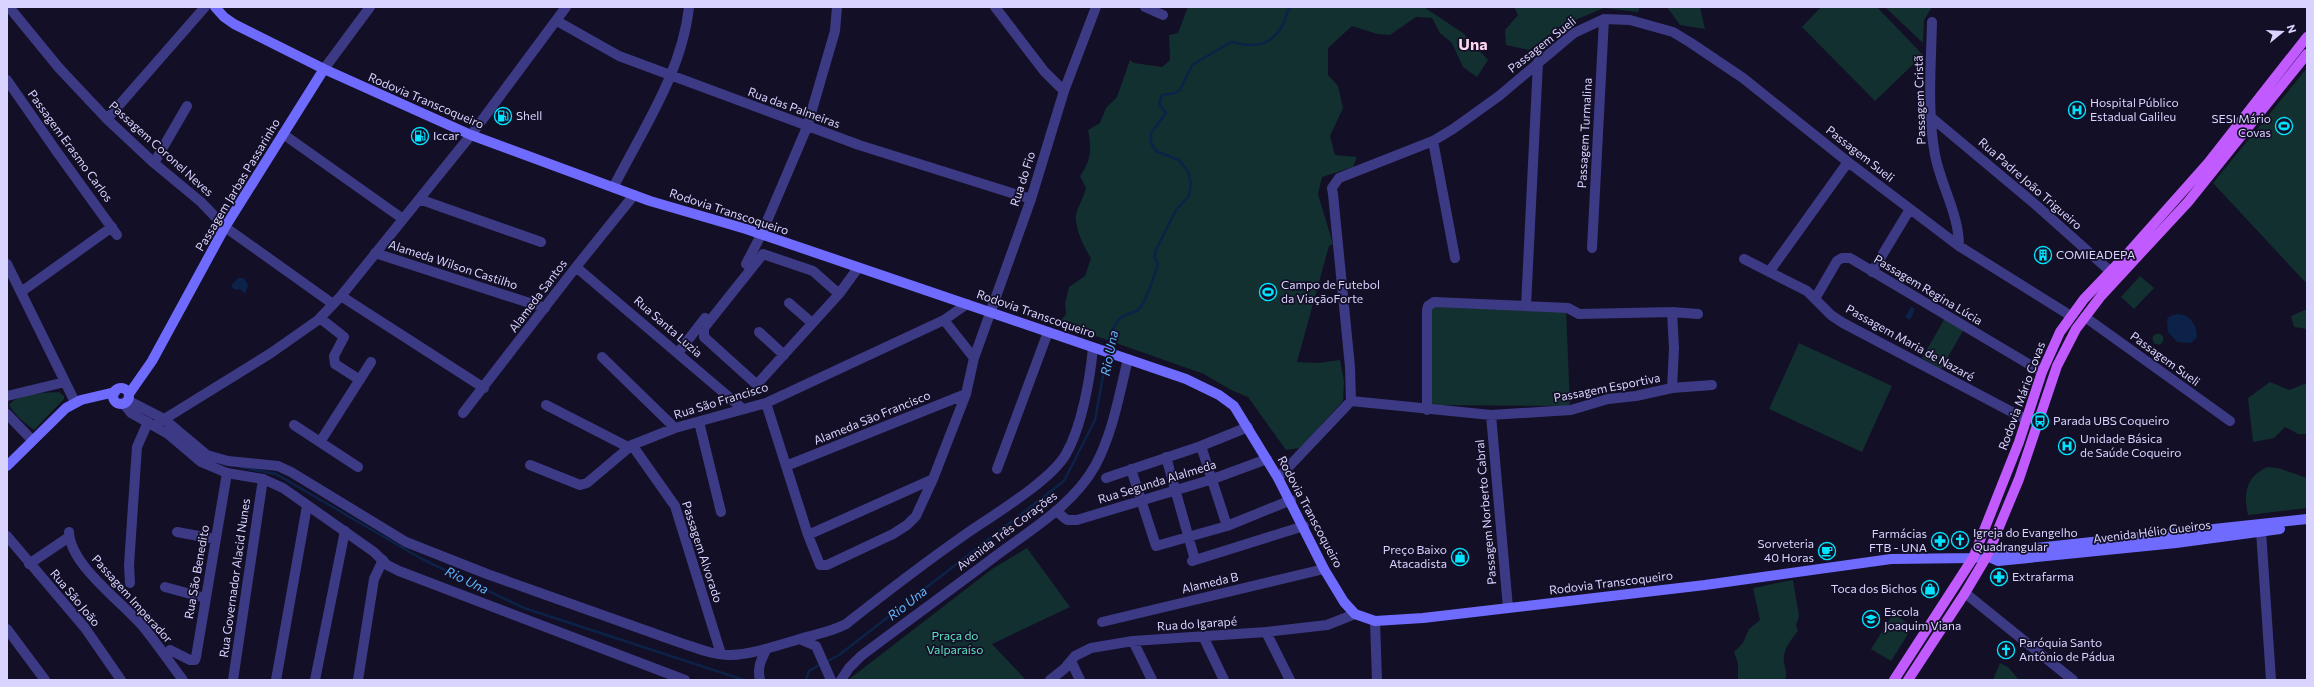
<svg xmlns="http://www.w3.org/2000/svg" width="2314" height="687" font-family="Commissioner,sans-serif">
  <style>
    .green { fill: #12302f }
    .water { fill: #0c2248 }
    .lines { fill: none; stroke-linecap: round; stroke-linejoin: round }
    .stream { stroke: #0c2248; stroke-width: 2.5 }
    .minor { stroke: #3d3a85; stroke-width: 10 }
    .tertiary { stroke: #3d3a85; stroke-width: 10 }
    .secondary { stroke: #6f6bff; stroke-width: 10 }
    .primary { stroke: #c25bff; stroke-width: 10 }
    .labels { text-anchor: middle; stroke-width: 3.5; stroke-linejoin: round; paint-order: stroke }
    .street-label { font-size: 12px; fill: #d9d4ff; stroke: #130f26 }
    .poi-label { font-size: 12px; fill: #d9d4ff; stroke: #130f26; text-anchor: start }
    .park-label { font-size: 12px; fill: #5fe0c0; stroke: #130f26 }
    .water-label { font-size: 13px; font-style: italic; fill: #62b6ff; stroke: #130f26 }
    .district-label { font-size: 16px; font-weight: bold; fill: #ffd6f0; stroke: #130f26 }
  </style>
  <rect width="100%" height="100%" fill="#130f26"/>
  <path class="green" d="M1188,7H1424L1463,33L1488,60L1477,77L1463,67L1452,43L1440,33L1432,18L1416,17L1390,35L1377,34L1352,26L1328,48V75L1338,86L1343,108L1330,136L1335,155L1357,157L1353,167L1322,177L1318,194L1333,244L1329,246L1297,362L1318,363L1340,360L1344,381L1343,401L1300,448L1286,450L1248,397L1231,390L1204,374L1059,323L1066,314L1065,303L1069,287L1085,276L1091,258C1084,248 1072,223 1077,211C1080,203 1084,196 1086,188L1080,176C1091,161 1092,148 1088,130L1100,123L1106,108L1117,97L1130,60L1134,63L1162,67L1170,60L1169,35L1178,33Z
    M1514,7H1640L1638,12L1604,8L1561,26L1529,50L1506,45L1505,30L1518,15Z
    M1667,7H1700L1705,29L1680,25Z
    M1821,7H1877L1923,55L1875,101L1802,27Z
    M1885,7H1932L1924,20L1923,43Z
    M2307,68V284L2213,183Z
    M2140,276L2154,288L2134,309L2121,297Z
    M1430,306L1566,310L1570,406L1430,405Z
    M2307,309V329L2294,327L2291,316Z
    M1945,318L1964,329L1941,369L1922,358Z
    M2152.5 339a5.5 5.5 0 1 1 11 0a5.5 5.5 0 1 1-11 0Z
    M1799,343L1892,386L1862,452L1769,409Z
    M2270,382L2289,390L2307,383V434H2298L2285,427L2274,438L2253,442L2248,398Z
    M59,392L64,396V399L34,430C22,421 17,417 9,405C19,392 45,393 59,392Z
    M2267,467L2278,468L2307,478V508L2248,515C2243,493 2246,477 2267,467Z
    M1027,548L1070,607L992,644L1026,680H848L992,569Z
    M1793,580L1799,616L1796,625L1798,631C1791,640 1782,650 1784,662C1785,670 1788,672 1785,680H1738V663L1734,652L1743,643L1749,629L1760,620L1753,588Z
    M1893,614L1913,626L1891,661L1871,649Z
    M2000,663L2008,667L2019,680H1993Z"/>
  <path class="water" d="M238,278H244L248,285L245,294L240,289L235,290L231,286Z
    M1911,307L1915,309L1910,320L1905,317Z
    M2178,314C2191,315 2197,325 2197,337L2191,343L2177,342L2168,332L2167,319L2170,316Z"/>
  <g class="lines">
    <path class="stream" d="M1108,349C1111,337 1113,319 1126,315C1131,313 1136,312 1140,308C1149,296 1153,278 1158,264L1155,259V252L1176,210L1189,196L1191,184L1188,171L1179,160L1156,151L1151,143V133L1166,113L1159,104L1162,95L1175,93L1180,90L1192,65L1231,42C1253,47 1269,48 1282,26C1286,20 1285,13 1291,7
      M240,467L276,474L422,559L524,608L744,680
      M826,662L839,655L1064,481L1095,420L1107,354
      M806,680L809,671L821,664"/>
    <path class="minor" d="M9,7L59,68L107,119L154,163L201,202L225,227L333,304
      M995,7L1044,71L1064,91
      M1145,7L1163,15
      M557,21L619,56L859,145L1031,199
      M1932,22C1931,66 1927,112 1935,155C1941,186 1959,214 1959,246
      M324,69L370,7
      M7,80L57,152L117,235
      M1932,118L2036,205L2110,271
      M107,119L205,7
      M283,134L403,219
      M1433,141L1455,258
      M154,163L187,106
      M614,186C643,129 682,72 689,7
      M419,199L541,242
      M1592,248L1604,19
      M375,253L545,308
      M1744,259L1807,291L1831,315L1843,323L2027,420
      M7,264L75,402
      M746,264L761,235L807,127L835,31L837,7
      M576,267L743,409
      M1769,272L1848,162
      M1872,272L1910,209
      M21,292L112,227
      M839,294L813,271L763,254L704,328V337L756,384L760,381L839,294L858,268
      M341,296L484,388
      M1816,297L1837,261L1842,258H1850L2042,372
      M789,303L812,323
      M1526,306L1538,62
      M2085,317L2230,421
      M320,318L344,337L334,356L335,364L360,380
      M944,320L974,358
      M759,332L784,355
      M678,353L705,318
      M602,357L675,428
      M1672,388L1674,348L1672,312
      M7,396L65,382
      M1351,401L1491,415L1571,410L1608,399L1636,396L1672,388L1712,385
      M766,403L808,535L820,565H827L893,534L907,525L916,516L933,479L966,394L974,358L1031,199L1064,91L1096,7
      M546,405L628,447
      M1427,410V310L1428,306L1434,302L1568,308L1579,314L1672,312L1698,314
      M463,413L576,267L634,195
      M7,414L32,440
      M1491,415L1508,608
      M699,422L721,512
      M158,423L271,353L318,320L341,296L471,135L566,7
      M294,425L358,467
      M320,442L371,362
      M632,445L675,506L721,654
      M1201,446L1227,526
      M1166,457L1195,560
      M530,465L580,485L587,483L632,445L675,428L766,403L944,320L967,304
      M786,466L966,394
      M997,469L1048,332
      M1131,469L1156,546L1227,526L1291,500
      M1106,478L1201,446L1248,427
      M1278,478L1351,401L1350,367L1333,194L1332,188L1339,178L1433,141L1453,129L1499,96L1574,33L1604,19L1630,20L1673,32L1691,43L1743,78L1848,162L1959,246L2071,316
      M1056,511L1067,520H1077L1213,479L1267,459
      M2261,531L2271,680
      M69,532C70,566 124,603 145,629C158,645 170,663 183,680
      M177,532L215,539
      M808,535L933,479
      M7,536L85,628L121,680
      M1192,561L1304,526
      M29,564L69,537
      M130,583L129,565L137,447L148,422
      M165,587L205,598
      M1102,622L1324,569
      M7,629L45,680
      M1266,632L1290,680
      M1203,636L1224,680
      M1133,641L1152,680
      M170,650L190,660H195L196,657L227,473
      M1071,661L1080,680
      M233,680L263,479
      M276,680L307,506
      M315,680L345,531
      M358,680L374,579L383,560
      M1050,680L1064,669L1075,656L1091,648L1133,641L1266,632L1327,625L1355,614"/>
    <path class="tertiary" d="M127,400L164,419L207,455L228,461L278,466L291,472L406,542L487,574L681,643C697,648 715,656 731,655C755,654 777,645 800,639C816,634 831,632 846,624C884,594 923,564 963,536C990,517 1051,481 1066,454C1082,426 1090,379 1093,348
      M123,403L131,413L168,434L201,462L227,473L263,479L283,488L374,552L387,565L399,571L685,680
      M1965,593L2073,680
      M1375,621L1377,680
      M799,639L816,646L831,680
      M760,680C757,668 761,660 766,650
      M841,680L849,668L861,656C906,622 952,589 997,555C1032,529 1073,505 1095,466C1113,433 1119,395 1128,359"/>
    <path class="secondary" d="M215,7L224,17L234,24L324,69L471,135L650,201L746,229L1186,379L1219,395L1234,406L1278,478L1324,569L1344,602L1355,614L1375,621L1423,618L1705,585L1891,559L1973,558L2036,548L2307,519
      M113 396a8 8 0 1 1 16 0a8 8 0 1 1-16 0Z
      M129,394L152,361L225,227L324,69
      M7,466L66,408L81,400L115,392
      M1987,556L1998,561L2176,543L2280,529"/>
    <path class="primary" d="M1894,680L1973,558L2019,442L2042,372L2060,332L2084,299L2128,253L2208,163L2307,37
      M1908,680L1965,593L1987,556L2019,479L2057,366L2076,329L2101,296L2188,202L2307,54"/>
  </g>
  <defs>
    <g id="hospital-ring" transform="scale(0.9)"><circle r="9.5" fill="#130f26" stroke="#00e5ff" stroke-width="1.5"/><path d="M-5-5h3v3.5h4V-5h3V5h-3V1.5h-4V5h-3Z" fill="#00e5ff"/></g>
    <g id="fuel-ring" transform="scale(0.9)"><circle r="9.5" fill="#130f26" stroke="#00e5ff" stroke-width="1.5"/><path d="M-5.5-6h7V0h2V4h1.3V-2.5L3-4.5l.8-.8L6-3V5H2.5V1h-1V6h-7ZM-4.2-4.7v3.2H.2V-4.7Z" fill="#00e5ff"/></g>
    <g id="stadium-ring" transform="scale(0.9)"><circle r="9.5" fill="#130f26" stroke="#00e5ff" stroke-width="1.5"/><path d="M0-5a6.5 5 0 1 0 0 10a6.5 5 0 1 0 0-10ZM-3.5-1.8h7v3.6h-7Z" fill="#00e5ff"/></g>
    <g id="building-ring" transform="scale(0.9)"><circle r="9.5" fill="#130f26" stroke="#00e5ff" stroke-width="1.5"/><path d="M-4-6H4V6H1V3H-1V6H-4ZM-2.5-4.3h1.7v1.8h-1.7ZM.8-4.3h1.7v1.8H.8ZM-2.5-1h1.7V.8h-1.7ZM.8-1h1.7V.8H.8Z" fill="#00e5ff"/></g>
    <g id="bus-ring" transform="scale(0.9)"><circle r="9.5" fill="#130f26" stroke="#00e5ff" stroke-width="1.5"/><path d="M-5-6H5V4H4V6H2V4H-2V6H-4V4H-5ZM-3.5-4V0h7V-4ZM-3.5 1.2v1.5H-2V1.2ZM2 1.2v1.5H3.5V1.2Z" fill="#00e5ff"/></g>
    <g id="church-ring" transform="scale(0.9)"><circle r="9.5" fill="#130f26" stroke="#00e5ff" stroke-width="1.5"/><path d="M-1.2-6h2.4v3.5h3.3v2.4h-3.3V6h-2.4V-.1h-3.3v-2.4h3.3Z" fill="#00e5ff"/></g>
    <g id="pharmacy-ring" transform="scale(0.9)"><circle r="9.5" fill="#130f26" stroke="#00e5ff" stroke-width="1.5"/><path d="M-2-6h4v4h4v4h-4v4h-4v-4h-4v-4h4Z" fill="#00e5ff"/></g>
    <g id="cafe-ring" transform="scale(0.9)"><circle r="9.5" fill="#130f26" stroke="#00e5ff" stroke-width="1.5"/><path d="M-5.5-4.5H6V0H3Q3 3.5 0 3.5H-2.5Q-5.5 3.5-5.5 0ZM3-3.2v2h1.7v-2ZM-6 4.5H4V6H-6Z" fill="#00e5ff"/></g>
    <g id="shop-ring" transform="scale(0.9)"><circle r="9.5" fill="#130f26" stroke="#00e5ff" stroke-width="1.5"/><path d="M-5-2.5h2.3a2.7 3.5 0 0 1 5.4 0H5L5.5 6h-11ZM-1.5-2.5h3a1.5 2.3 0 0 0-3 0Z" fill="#00e5ff"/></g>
    <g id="school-ring" transform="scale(0.9)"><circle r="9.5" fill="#130f26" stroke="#00e5ff" stroke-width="1.5"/><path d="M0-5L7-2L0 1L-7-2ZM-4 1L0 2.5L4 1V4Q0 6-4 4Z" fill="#00e5ff"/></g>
  </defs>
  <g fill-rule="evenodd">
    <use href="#hospital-ring" x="2077" y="110"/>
    <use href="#fuel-ring" x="503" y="116"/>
    <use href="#stadium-ring" x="2284" y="126"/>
    <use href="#fuel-ring" x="420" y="136"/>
    <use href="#building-ring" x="2043" y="255"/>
    <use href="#stadium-ring" x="1268" y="292"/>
    <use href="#bus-ring" x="2040" y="421"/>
    <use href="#hospital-ring" x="2067" y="446"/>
    <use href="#church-ring" x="1960" y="540"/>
    <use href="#pharmacy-ring" x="1940" y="541"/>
    <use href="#cafe-ring" x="1827" y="551"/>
    <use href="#shop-ring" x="1460" y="557"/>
    <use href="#pharmacy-ring" x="1999" y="577"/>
    <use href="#shop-ring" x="1930" y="589"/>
    <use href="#school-ring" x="1871" y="619"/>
    <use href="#church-ring" x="2006" y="650"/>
  </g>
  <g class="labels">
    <g class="street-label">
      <text transform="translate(1542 45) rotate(-38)" y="4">Passagem Sueli</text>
      <text transform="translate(1920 100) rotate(-92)" y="4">Passagem Cristã</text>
      <text transform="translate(426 101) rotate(23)" y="4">Rodovia Transcoqueiro</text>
      <text transform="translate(794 108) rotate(20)" y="4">Rua das Palmeiras</text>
      <text transform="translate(1585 133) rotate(-87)" y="4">Passagem Turmalina</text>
      <text transform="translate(70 146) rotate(54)" y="4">Passagem Erasmo Carlos</text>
      <text transform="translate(161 149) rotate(42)" y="4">Passagem Coronel Neves</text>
      <text transform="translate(1860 154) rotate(38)" y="4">Passagem Sueli</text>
      <text transform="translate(1023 179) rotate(-72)" y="4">Rua do Fio</text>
      <text transform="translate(2030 184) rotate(41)" y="4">Rua Padre João Trigueiro</text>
      <text transform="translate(238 185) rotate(-59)" y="4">Passagem Jarbas Passarinho</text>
      <text transform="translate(729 212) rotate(18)" y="4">Rodovia Transcoqueiro</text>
      <text transform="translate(453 265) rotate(18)" y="4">Alameda Wilson Castilho</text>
      <text transform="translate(1928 290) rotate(31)" y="4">Passagem Regina Lúcia</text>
      <text transform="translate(538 296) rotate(-53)" y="4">Alameda Santos</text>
      <text transform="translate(1036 314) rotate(19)" y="4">Rodovia Transcoqueiro</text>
      <text transform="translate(668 327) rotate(41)" y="4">Rua Santa Luzia</text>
      <text transform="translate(1910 343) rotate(29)" y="4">Passagem Maria de Nazaré</text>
      <text transform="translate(2165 359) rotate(36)" y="4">Passagem Sueli</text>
      <text transform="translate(1607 388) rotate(-11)" y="4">Passagem Esportiva</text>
      <text transform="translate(2022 396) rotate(-70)" y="4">Rodovia Mário Covas</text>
      <text transform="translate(721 401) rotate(-17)" y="4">Rua São Francisco</text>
      <text transform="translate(872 418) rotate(-22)" y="4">Alameda São Francisco</text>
      <text transform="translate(1157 482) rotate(-17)" y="4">Rua Segunda Alalmeda</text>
      <text transform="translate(1310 512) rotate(62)" y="4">Rodovia Transcoqueiro</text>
      <text transform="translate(1486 512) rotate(-95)" y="4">Passagem Norberto Cabral</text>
      <text transform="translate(1007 531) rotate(-37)" y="4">Avenida Três Corações</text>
      <text transform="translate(2152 532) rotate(-7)" y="4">Avenida Hélio Gueiros</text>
      <text transform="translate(702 552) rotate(72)" y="4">Passagem Alvorado</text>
      <text transform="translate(197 572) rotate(-80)" y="4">Rua São Benedito</text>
      <text transform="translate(235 578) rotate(-82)" y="4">Rua Governador Alacid Nunes</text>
      <text transform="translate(1210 583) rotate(-13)" y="4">Alameda B</text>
      <text transform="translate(1611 583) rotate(-7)" y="4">Rodovia Transcoqueiro</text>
      <text transform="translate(75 598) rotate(50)" y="4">Rua São João</text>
      <text transform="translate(132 599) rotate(48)" y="4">Passagem Imperador</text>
      <text transform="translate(1197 624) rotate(-4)" y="4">Rua do Igarapé</text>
    </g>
    <g class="poi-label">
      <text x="2090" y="107">Hospital Público<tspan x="2090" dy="14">Estadual Galileu</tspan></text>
      <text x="516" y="120">Shell</text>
      <text x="2271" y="123" text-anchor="end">SESI Mário<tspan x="2271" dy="14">Covas</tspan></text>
      <text x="433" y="140">Iccar</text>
      <text x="2056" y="259">COMIEADEPA</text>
      <text x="1281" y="289">Campo de Futebol<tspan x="1281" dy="14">da ViaçãoForte</tspan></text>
      <text x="2053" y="425">Parada UBS Coqueiro</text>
      <text x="2080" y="443">Unidade Básica<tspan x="2080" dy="14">de Saúde Coqueiro</tspan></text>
      <text x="1973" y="537">Igreja do Evangelho<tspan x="1973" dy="14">Quadrangular</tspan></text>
      <text x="1927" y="538" text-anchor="end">Farmácias<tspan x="1927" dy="14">FTB - UNA</tspan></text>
      <text x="1814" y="548" text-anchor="end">Sorveteria<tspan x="1814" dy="14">40 Horas</tspan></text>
      <text x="1447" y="554" text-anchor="end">Preço Baixo<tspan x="1447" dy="14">Atacadista</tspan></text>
      <text x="2012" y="581">Extrafarma</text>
      <text x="1917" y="593" text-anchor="end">Toca dos Bichos</text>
      <text x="1884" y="616">Escola<tspan x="1884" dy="14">Joaquim Viana</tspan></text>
      <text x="2019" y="647">Paróquia Santo<tspan x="2019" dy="14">Antônio de Pádua</tspan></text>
    </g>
    <g class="park-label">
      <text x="955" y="640">Praça do<tspan x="955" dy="14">Valparaíso</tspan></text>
    </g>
    <g class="water-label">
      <text transform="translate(1109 353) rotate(-79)" y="5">Rio Una</text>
      <text transform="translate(467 580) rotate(26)" y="5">Rio Una</text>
      <text transform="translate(907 603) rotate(-38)" y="5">Rio Una</text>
    </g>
    <g class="district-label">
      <text x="1473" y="50">Una</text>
    </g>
  </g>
  <rect width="2314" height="687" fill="none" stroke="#d9d4ff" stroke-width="16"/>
  <g transform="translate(2282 32) rotate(72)" stroke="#130f26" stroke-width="3" paint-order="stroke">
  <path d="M0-3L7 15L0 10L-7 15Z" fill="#d9d4ff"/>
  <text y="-6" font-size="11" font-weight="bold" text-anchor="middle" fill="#d9d4ff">N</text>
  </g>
</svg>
